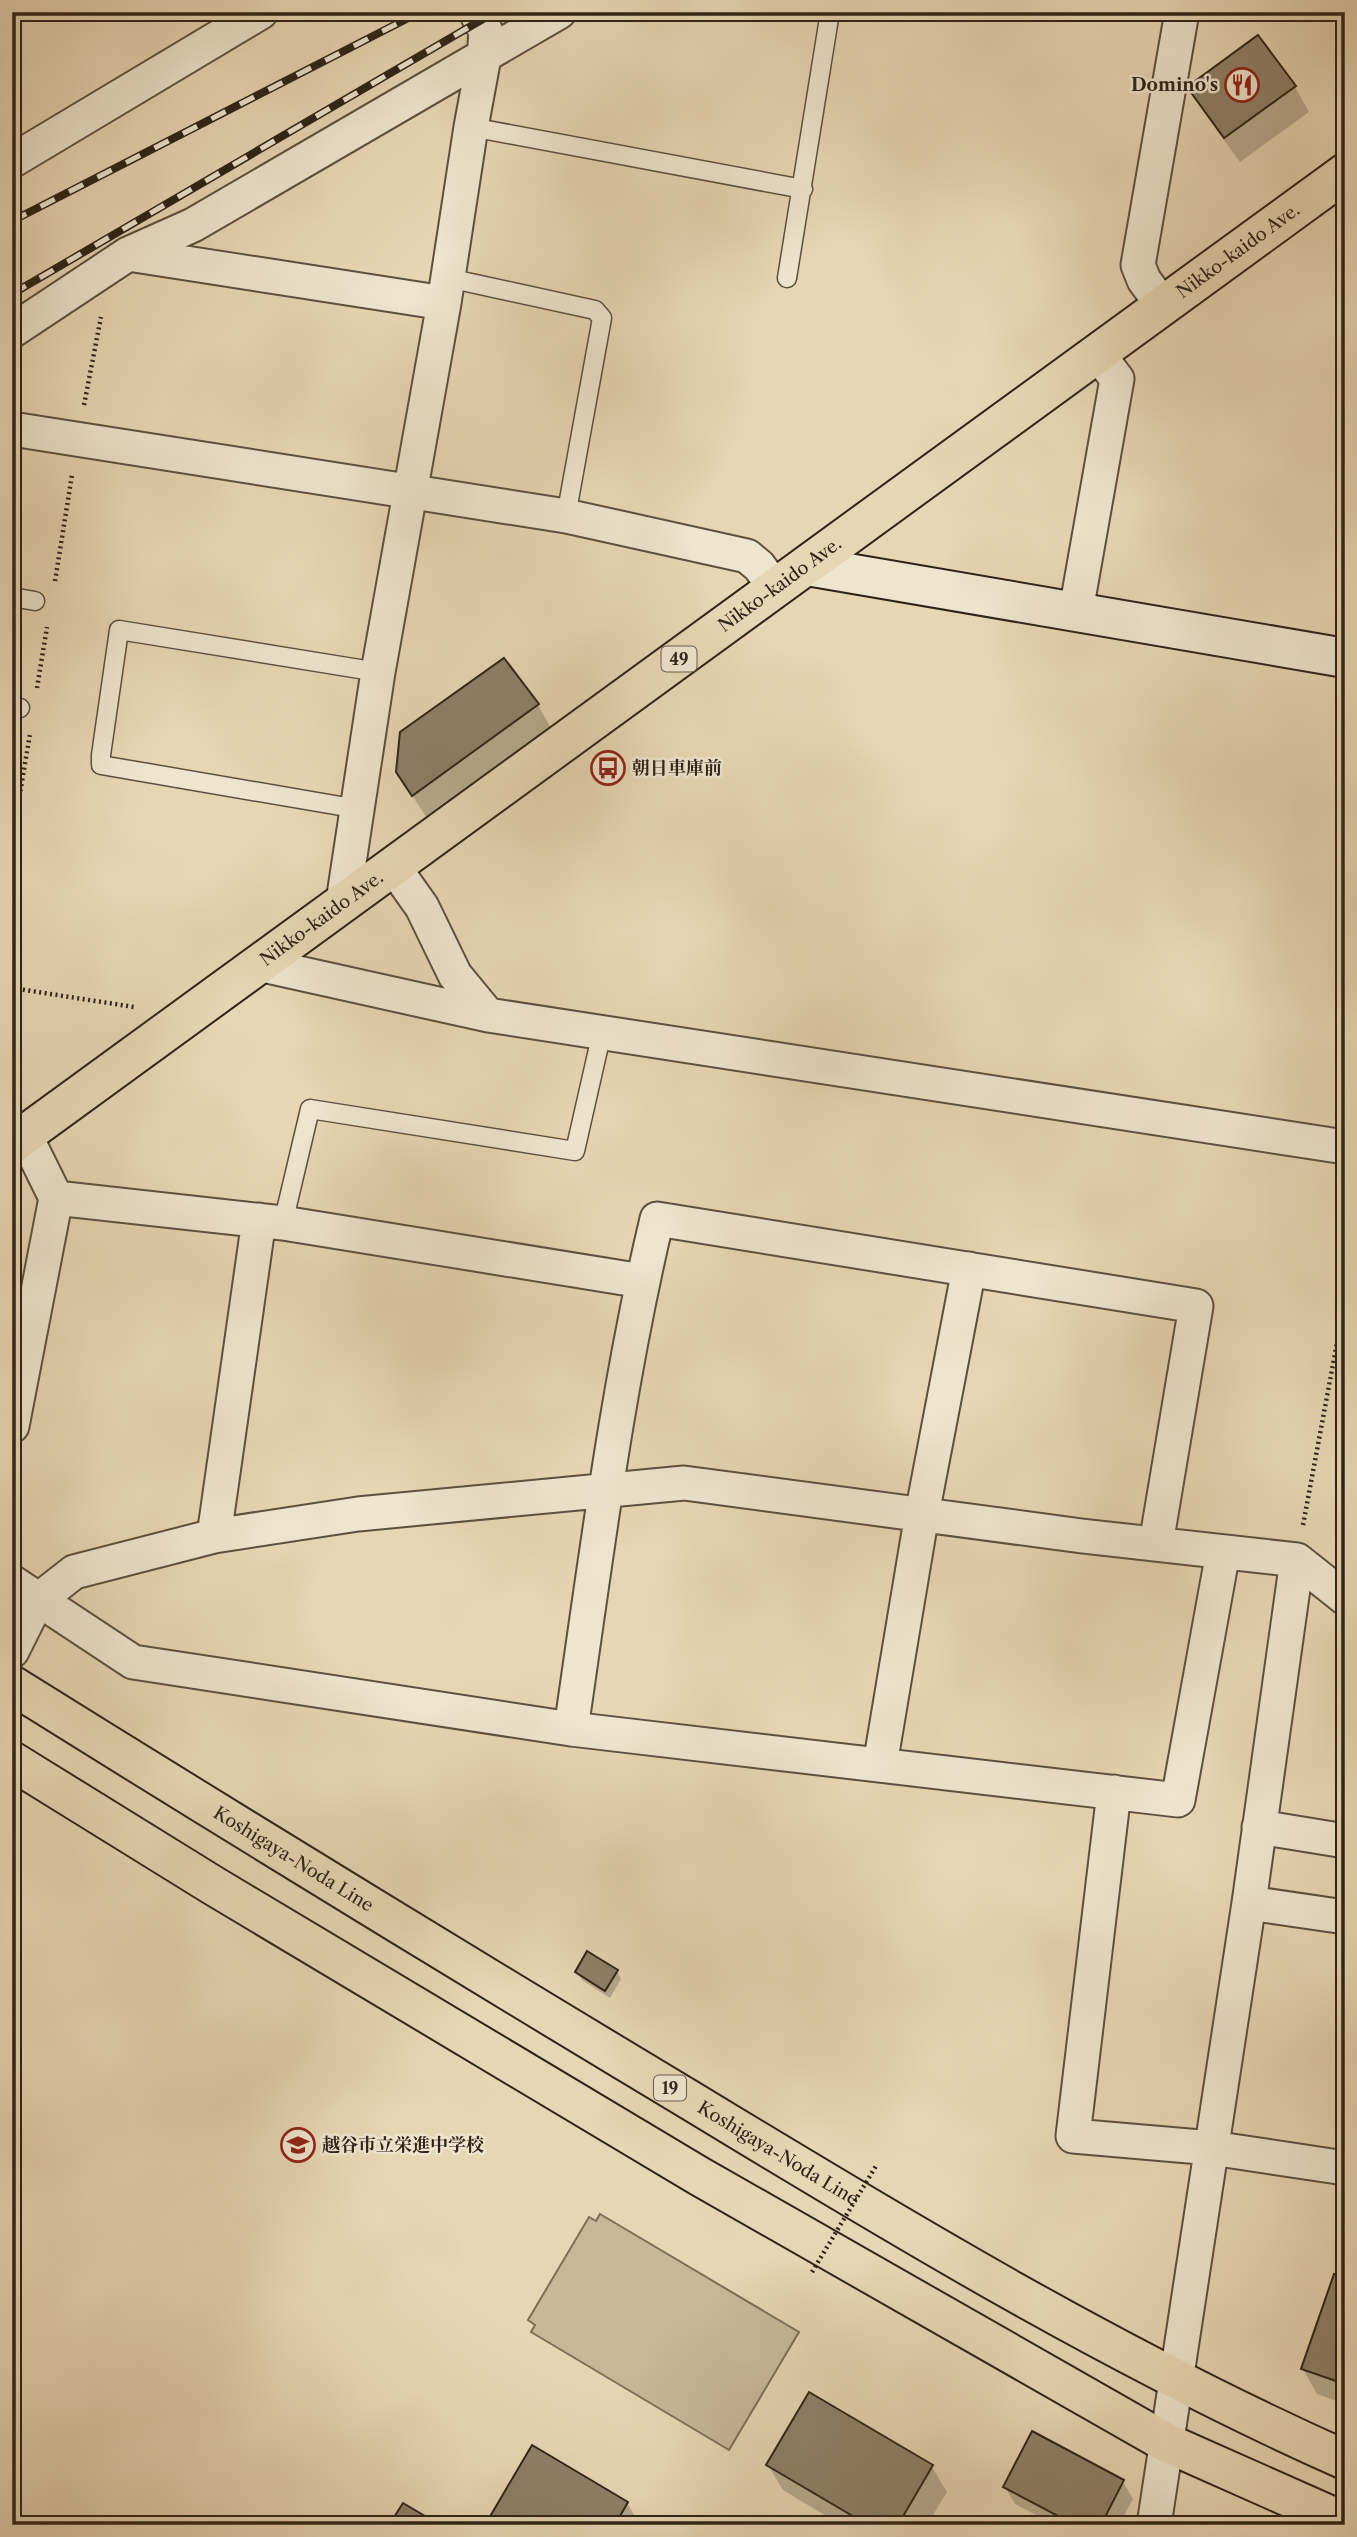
<svg xmlns="http://www.w3.org/2000/svg" width="1357" height="2537" font-family="'Libre Caslon Text','Noto Serif JP',serif">
  <style>
    .green { fill: #c8b899; stroke: #7c6e58; stroke-width: 2 }
    .shadow { fill: #0003 }
    .building { fill: #8f8069; stroke: #2f2318; stroke-width: 2 }
    .lines { fill: none; stroke-linecap: round; stroke-linejoin: round }
    .lane-casing { stroke: #5d503f; stroke-width: 21 }
    .street-casing { stroke: #5d503f; stroke-width: 37 }
    .secondary-casing { stroke: #2f2318; stroke-width: 42 }
    .primary-casing { stroke: #2f2318; stroke-width: 42 }
    .path { stroke: #2f2318; stroke-width: 4.5; stroke-dasharray: 2 3.5; stroke-linecap: butt }
    .lane { stroke: #efe4ce; stroke-width: 18 }
    .street { stroke: #efe4ce; stroke-width: 33 }
    .secondary { stroke: #efe4ce; stroke-width: 38 }
    .primary { stroke: #e7d6b4; stroke-width: 38 }
    .rail-casing { stroke: #2f2318; stroke-width: 8 }
    .rail { stroke: #efe4ce; stroke-width: 5; stroke-dasharray: 16; stroke-linecap: butt }
    .path-bridge { stroke: #2f2318; stroke-width: 4.5; stroke-dasharray: 2 3.5; stroke-linecap: butt }
    .labels { text-anchor: middle; stroke-width: 5; stroke-linejoin: round; paint-order: stroke }
    .shield { fill: #efe4ce; stroke: #695d4f; stroke-width: 2 }
    .shield-label { font-size: 16px; font-weight: bold; fill: #2f2318 }
    .poi-label { font-size: 18px; font-weight: bold; fill: #2f2318; stroke: #efe4ce; text-anchor: start }
    .street-label { font-size: 18px; fill: #2f2318; stroke: #efe4ce }
  </style>
  <rect width="100%" height="100%" fill="#e7d6b4"/>
  <filter id="stains"><feTurbulence type="fractalNoise" baseFrequency=".00286" numOctaves="4"/><feColorMatrix values="0 0 0 0 .2 0 0 0 0 .09 0 0 0 0 .02 0 0 0 .5 -.17"/></filter>
  <radialGradient id="worn" r=".72"><stop offset=".6" stop-color="#630" stop-opacity="0"/><stop offset="1" stop-color="#630" stop-opacity=".3"/></radialGradient>
  <path class="green" d="M600,2214L799,2332L729,2450L531,2332L535,2325L528,2320L589,2217L596,2221Z"/>
  <path class="shadow" d="M1189,87H1295L1309,112L1240,162L1204,112Z
    M538,705L552,730L428,820L397,772Z
    M617,1971L621,1979L610,1998L582,1980L577,1972Z
    M1345,2280V2404L1317,2394L1303,2369Z
    M809,2395L932,2467L947,2492L927,2525H841L783,2490L768,2465Z
    M1123,2482L1133,2499L1119,2525H1055L1015,2504L1005,2487Z
    M627,2503L640,2525H487Z"/>
  <path class="building" d="M1258,35L1296,86L1224,138L1187,87Z
    M504,658L539,704L412,796L396,772L400,732Z
    M587,1951L618,1970L605,1991L575,1972Z
    M1334,2274L1345,2278V2384L1301,2369Z
    M809,2392L933,2465L898,2525H868L766,2465Z
    M1032,2431L1124,2480L1101,2525H1075L1003,2487Z
    M532,2445L628,2502L616,2523L620,2525H485Z
    M403,2503L440,2525H389Z"/>
  <g class="lines">
    <g class="lane-casing">
      <path id="lane" d="M471,127L803,189
        M448,278L595,310L602,318L566,516
        M787,278L830,12
        M12,597L35,601
        M12,707L20,708
        M358,809L101,765V755L119,630L378,672
        M283,1223L310,1109L575,1151L602,1032"/>
    </g>
    <g class="street-casing">
      <path id="street" d="M12,161L261,12
        M128,254L444,303
        M1163,306L1144,280L1138,265L1182,12
        M12,331L128,254L193,225L559,12
        M12,429L566,516L747,556L759,566L776,589
        M1076,611L1117,379L1098,354
        M393,866L422,907L455,975L488,1015
        M343,902L378,672L444,303L471,127L484,57L486,32L476,12
        M258,964L488,1015L1345,1147
        M56,1198L283,1223L642,1281
        M12,1426L56,1198L25,1135
        M214,1536L259,1220
        M12,1582L133,1662L571,1729L1178,1800L1223,1552
        M12,1651L37,1601L74,1572L214,1536L358,1514L684,1483L1082,1536L1297,1560L1345,1598
        M571,1729C596,1559 617,1387 657,1219L1196,1306L1156,1544
        M880,1765L922,1514L969,1269
        M1114,1792L1073,2136L1212,2148L1345,2168
        M1259,1827L1345,1841
        M1249,1903L1345,1917
        M1154,2525L1249,1903L1297,1560"/>
    </g>
    <g class="secondary-casing">
      <path id="secondary" d="M807,566L1345,658"/>
    </g>
    <g class="primary-casing">
      <g id="primary">
        <path id="s1" d="M12,1144L1345,173"/>
        <path id="s2" d="M12,1685C238,1826 465,1965 693,2102C905,2231 1118,2359 1345,2460"/>
        <path d="M12,1761L214,1886L699,2176L1167,2443L1345,2522"/>
      </g>
    </g>
    <path class="path" d="M84,405L101,317
      M55,581L72,475
      M37,688L47,627
      M12,840L30,734
      M12,988L134,1007
      M1303,1525L1345,1300"/>
    <use href="#lane" class="lane"/>
    <use href="#street" class="street"/>
    <use href="#secondary" class="secondary"/>
    <use href="#primary" class="primary"/>
    <g class="rail-casing">
      <path id="rail" d="M12,221L420,12
        M12,294L495,12"/>
    </g>
    <use href="#rail" class="rail"/>
    <path class="path-bridge" d="M812,2272L876,2166"/>
  </g>
  <defs>
    <g id="restaurant-ring" transform="scale(1.75)"><circle r="9.5" fill="#efe4ce" stroke="#8f2418" stroke-width="1.5"/><path d="M-5-6h1v4h1v-4h1v4h1v-4h1v5L-1.5 .5V6h-2V.5L-5-1ZM5-6V6H3V1.5H1.5Q1.5-4 5-6Z" fill="#8f2418"/></g>
    <g id="bus-ring" transform="scale(1.75)"><circle r="9.5" fill="#efe4ce" stroke="#8f2418" stroke-width="1.5"/><path d="M-5-6H5V4H4V6H2V4H-2V6H-4V4H-5ZM-3.5-4V0h7V-4ZM-3.5 1.2v1.5H-2V1.2ZM2 1.2v1.5H3.5V1.2Z" fill="#8f2418"/></g>
    <g id="school-ring" transform="scale(1.75)"><circle r="9.5" fill="#efe4ce" stroke="#8f2418" stroke-width="1.5"/><path d="M0-5L7-2L0 1L-7-2ZM-4 1L0 2.5L4 1V4Q0 6-4 4Z" fill="#8f2418"/></g>
  </defs>
  <g fill-rule="evenodd">
    <use href="#restaurant-ring" x="1242" y="85"/>
    <use href="#bus-ring" x="608" y="768"/>
    <use href="#school-ring" x="298" y="2145"/>
  </g>
  <g class="labels">
    <g class="shield">
      <rect x="661.5" y="646.5" width="35" height="25" rx="5"/>
      <rect x="654" y="2075.5" width="32" height="25" rx="5"/>
    </g>
    <g class="shield-label">
      <text x="679" y="665">49</text>
      <text x="670" y="2094">19</text>
    </g>
    <g class="poi-label">
      <text x="1218" y="91" text-anchor="end">Domino's</text>
      <text x="632" y="774">朝日車庫前</text>
      <text x="322" y="2151">越谷市立栄進中学校</text>
    </g>
    <g class="street-label">
      <text dy="6" stroke="none"><textPath href="#s1" startOffset="1517">Nikko-kaido Ave.</textPath></text>
      <text dy="6" stroke="none"><textPath href="#s1" startOffset="950">Nikko-kaido Ave.</textPath></text>
      <text dy="6" stroke="none"><textPath href="#s1" startOffset="383">Nikko-kaido Ave.</textPath></text>
      <text dy="6" stroke="none"><textPath href="#s2" startOffset="331">Koshigaya-Noda Line</textPath></text>
      <text dy="6" stroke="none"><textPath href="#s2" startOffset="898">Koshigaya-Noda Line</textPath></text>
    </g>
  </g>
  <rect width="1357" height="2537" fill="none" stroke="#e7d6b4" stroke-width="42"/>
  <rect x="14" y="14" width="1329" height="2509" fill="none" stroke="#2f2318" stroke-width="3.5"/>
  <rect x="21" y="21" width="1315" height="2495" fill="none" stroke="#2f2318" stroke-width="2"/>
  <rect width="100%" height="100%" filter="url(#stains)"/>
  <rect width="100%" height="100%" fill="url(#worn)"/>
</svg>
